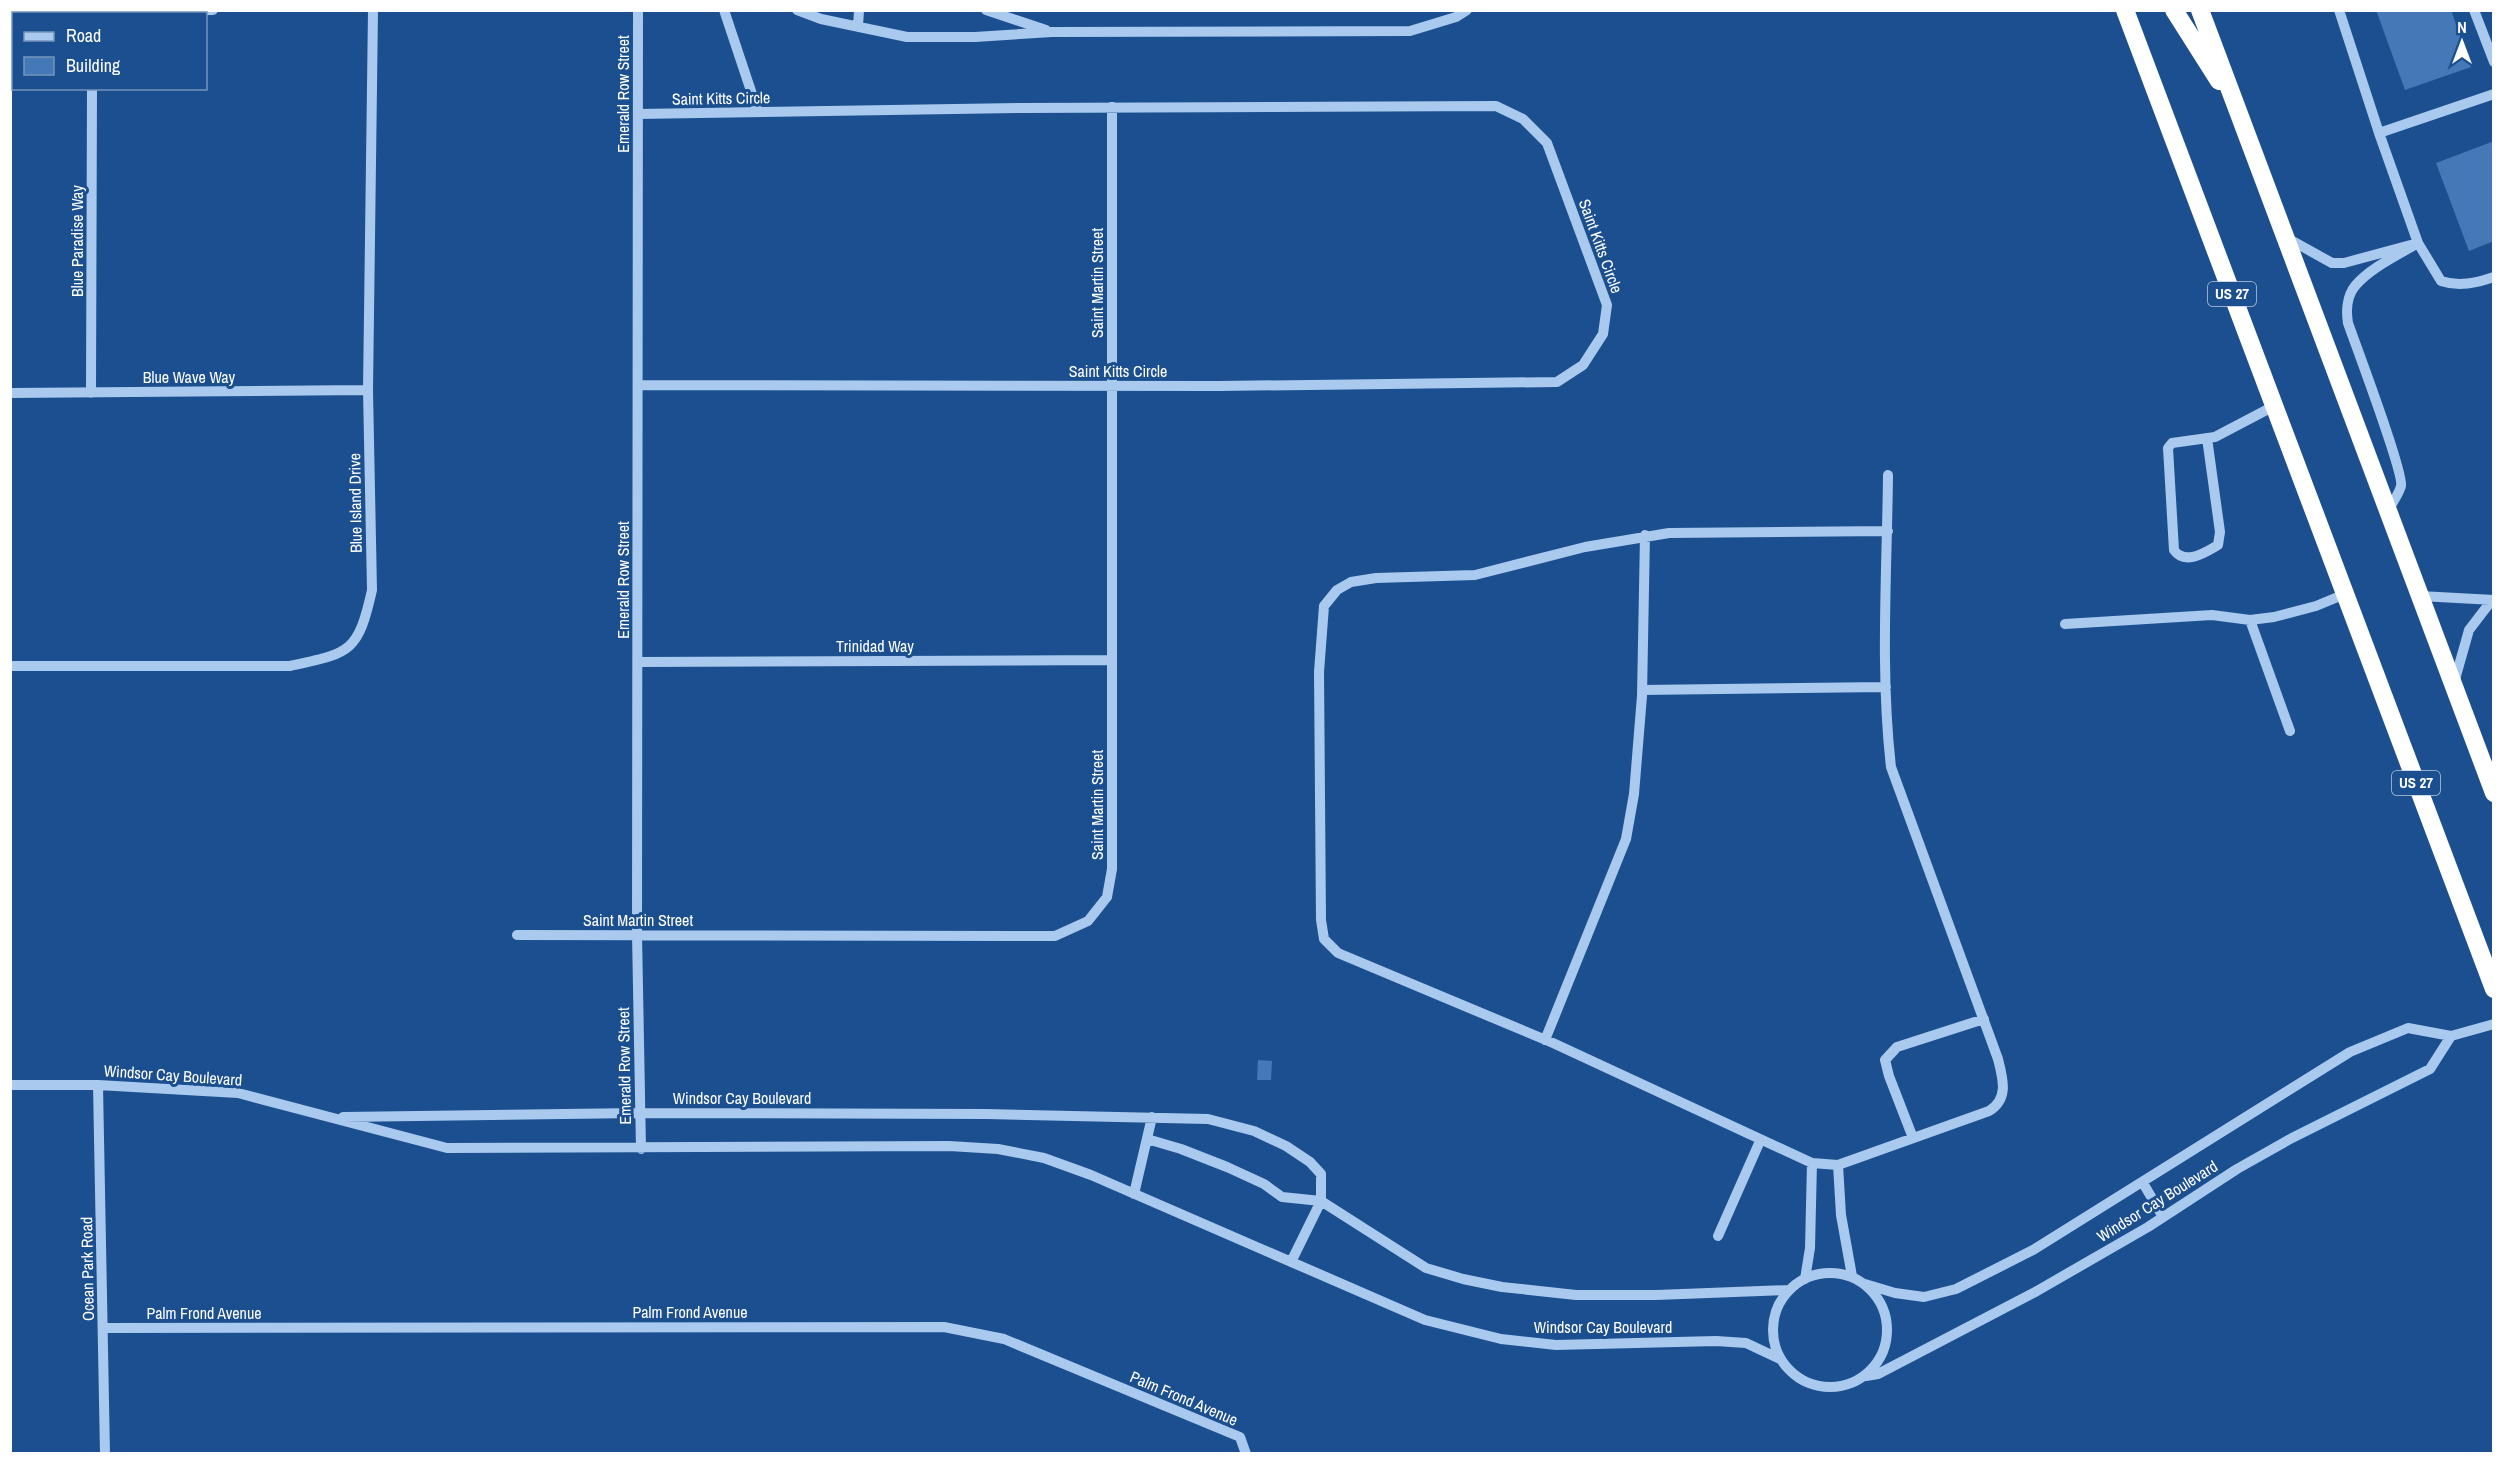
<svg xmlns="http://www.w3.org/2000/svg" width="2504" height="1464" font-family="'Archivo Narrow',sans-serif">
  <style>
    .building { fill: #4478b7 }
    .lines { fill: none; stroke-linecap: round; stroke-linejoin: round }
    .minor { stroke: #a9c9ee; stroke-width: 10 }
    .highway { stroke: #fff; stroke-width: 18 }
    .labels { text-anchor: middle; stroke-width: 6; stroke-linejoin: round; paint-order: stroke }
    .shield { fill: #1b4f8f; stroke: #bbcadd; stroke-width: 1.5 }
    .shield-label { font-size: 15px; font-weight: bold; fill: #fff }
    .street-label { font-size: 16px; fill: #fff; stroke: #1b4f8f }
  </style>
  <rect width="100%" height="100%" fill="#1b4f8f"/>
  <path class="building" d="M2376,10H2451L2471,67L2405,90Z
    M2494,141V241L2469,251L2436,163Z
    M1258,1060L1272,1061L1271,1080H1257Z"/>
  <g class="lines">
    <path class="minor" d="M638,10L637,934L641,1149
      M724,10L758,112
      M797,10L821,19L907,37H975L1052,32L1410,31L1456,17L1467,10
      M986,10L1046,30
      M2339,10L2379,133L2494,94
      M2474,10L2494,62
      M10,13L213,10
      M858,27L859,10
      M638,114L1021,108L1496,106L1523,119L1547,143L1607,305L1603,334L1583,365L1557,382L1219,386L638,385
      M2379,133L2418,243L2441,281C2459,287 2476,283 2494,277
      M2285,237L2332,263H2344L2418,243C2398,255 2370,268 2355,286C2347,296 2346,311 2348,323C2356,346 2404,473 2401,486C2399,494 2392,503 2388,511
      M10,393L368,390
      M91,393L92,88
      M2207,438L2220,532L2218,545C2206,552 2185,566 2174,550L2168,448L2172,443L2215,437L2274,406
      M1888,531L1669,533L1585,547L1475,575L1376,578L1351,582L1337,590L1324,606L1319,672L1321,920L1324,939L1338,953L1553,1043L1812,1163L1838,1165L1989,1111C2009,1099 2003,1079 1998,1059L1891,767C1880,671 1887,572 1888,475
      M2420,596L2494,600
      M2250,620L2290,731
      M2065,624L2212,615L2250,620L2274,617L2316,606L2345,594
      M638,662L1112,660
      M10,666H290C350,653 358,653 372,590L368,390L373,10
      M2454,683L2469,630L2492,600
      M1642,690L1886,687
      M517,935L1055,936L1088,921L1107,897L1112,869V107
      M1545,1040L1626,839L1634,794L1642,696L1645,535
      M10,1085H98L238,1093L447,1148L949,1146L998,1149L1044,1158L1091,1175L1425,1320L1501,1339L1556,1345L1716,1341L1746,1343L1780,1359
      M98,1085L105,1454
      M343,1117L639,1113L987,1114L1208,1119L1254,1131L1286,1146L1310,1162L1321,1174V1201L1291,1262
      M1913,1138L1889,1076L1885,1060L1897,1047L1984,1019
      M1147,1139L1181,1149L1227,1167L1264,1184L1282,1197L1321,1201L1426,1268L1463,1279L1502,1287L1576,1295H1656L1789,1290
      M1838,1165L1841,1215L1852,1276
      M2143,1183L2163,1217
      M1134,1194L1152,1117
      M1718,1236L1760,1141
      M1773 1330a57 57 0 1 1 114 0a57 57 0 1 1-114 0Z
      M1805,1279L1810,1248L1812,1163
      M1865,1284L1895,1293L1924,1297L1956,1289L2033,1250L2350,1052L2408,1028L2451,1036L2494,1024
      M103,1328L944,1327L1004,1339L1240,1437L1246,1454
      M1866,1376L1878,1374L2037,1291L2148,1227L2237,1169L2292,1138L2430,1069L2451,1036"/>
    <path class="highway" d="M2125,10L2494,989
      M2174,10L2219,81
      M2200,10L2494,793"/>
  </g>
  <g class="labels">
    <g class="shield">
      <rect x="2208" y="282" width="48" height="24" rx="4.5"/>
      <rect x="2392" y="771" width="48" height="24" rx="4.5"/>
    </g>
    <g class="shield-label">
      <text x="2232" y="299">US 27</text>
      <text x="2416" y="788">US 27</text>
    </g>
    <g class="street-label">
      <text transform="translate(623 94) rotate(-90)" y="6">Emerald Row Street</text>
      <text transform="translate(721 98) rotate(-1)" y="6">Saint Kitts Circle</text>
      <text transform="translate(77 241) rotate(-90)" y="6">Blue Paradise Way</text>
      <text transform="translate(1601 246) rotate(70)" y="6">Saint Kitts Circle</text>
      <text transform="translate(1097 283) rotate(-90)" y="6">Saint Martin Street</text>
      <text x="1118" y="377">Saint Kitts Circle</text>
      <text x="189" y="383">Blue Wave Way</text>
      <text transform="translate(355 503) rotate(-91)" y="6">Blue Island Drive</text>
      <text transform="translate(623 580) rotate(-90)" y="6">Emerald Row Street</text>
      <text x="875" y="652">Trinidad Way</text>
      <text transform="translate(1097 805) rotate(-90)" y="6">Saint Martin Street</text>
      <text x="638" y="926">Saint Martin Street</text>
      <text transform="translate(624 1066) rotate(-91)" y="6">Emerald Row Street</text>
      <text transform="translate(173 1075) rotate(4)" y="6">Windsor Cay Boulevard</text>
      <text x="742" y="1104">Windsor Cay Boulevard</text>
      <text transform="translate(2157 1201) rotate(-32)" y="6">Windsor Cay Boulevard</text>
      <text transform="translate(87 1269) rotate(-91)" y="6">Ocean Park Road</text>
      <text x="690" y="1318">Palm Frond Avenue</text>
      <text x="204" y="1319">Palm Frond Avenue</text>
      <text x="1603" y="1333">Windsor Cay Boulevard</text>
      <text transform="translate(1184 1398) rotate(23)" y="6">Palm Frond Avenue</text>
    </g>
  </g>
  <rect width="2504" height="1464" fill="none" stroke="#ffffff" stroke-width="24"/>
  <rect x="12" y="12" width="195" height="78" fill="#1b4f8f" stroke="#7695bc" stroke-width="1.5"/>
  <rect x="24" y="32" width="30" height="9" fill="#a9c9ee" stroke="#7695bc" stroke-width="1.5"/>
  <text x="66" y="42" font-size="18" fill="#ffffff">Road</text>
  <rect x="24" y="57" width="30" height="18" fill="#4478b7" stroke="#7695bc" stroke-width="1.5"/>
  <text x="66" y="72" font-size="18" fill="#ffffff">Building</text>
  <g transform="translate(2462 42)" stroke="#1b4f8f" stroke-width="4.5" paint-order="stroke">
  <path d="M0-4.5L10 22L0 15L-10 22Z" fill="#ffffff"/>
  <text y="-9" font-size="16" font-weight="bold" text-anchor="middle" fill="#ffffff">N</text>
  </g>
</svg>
